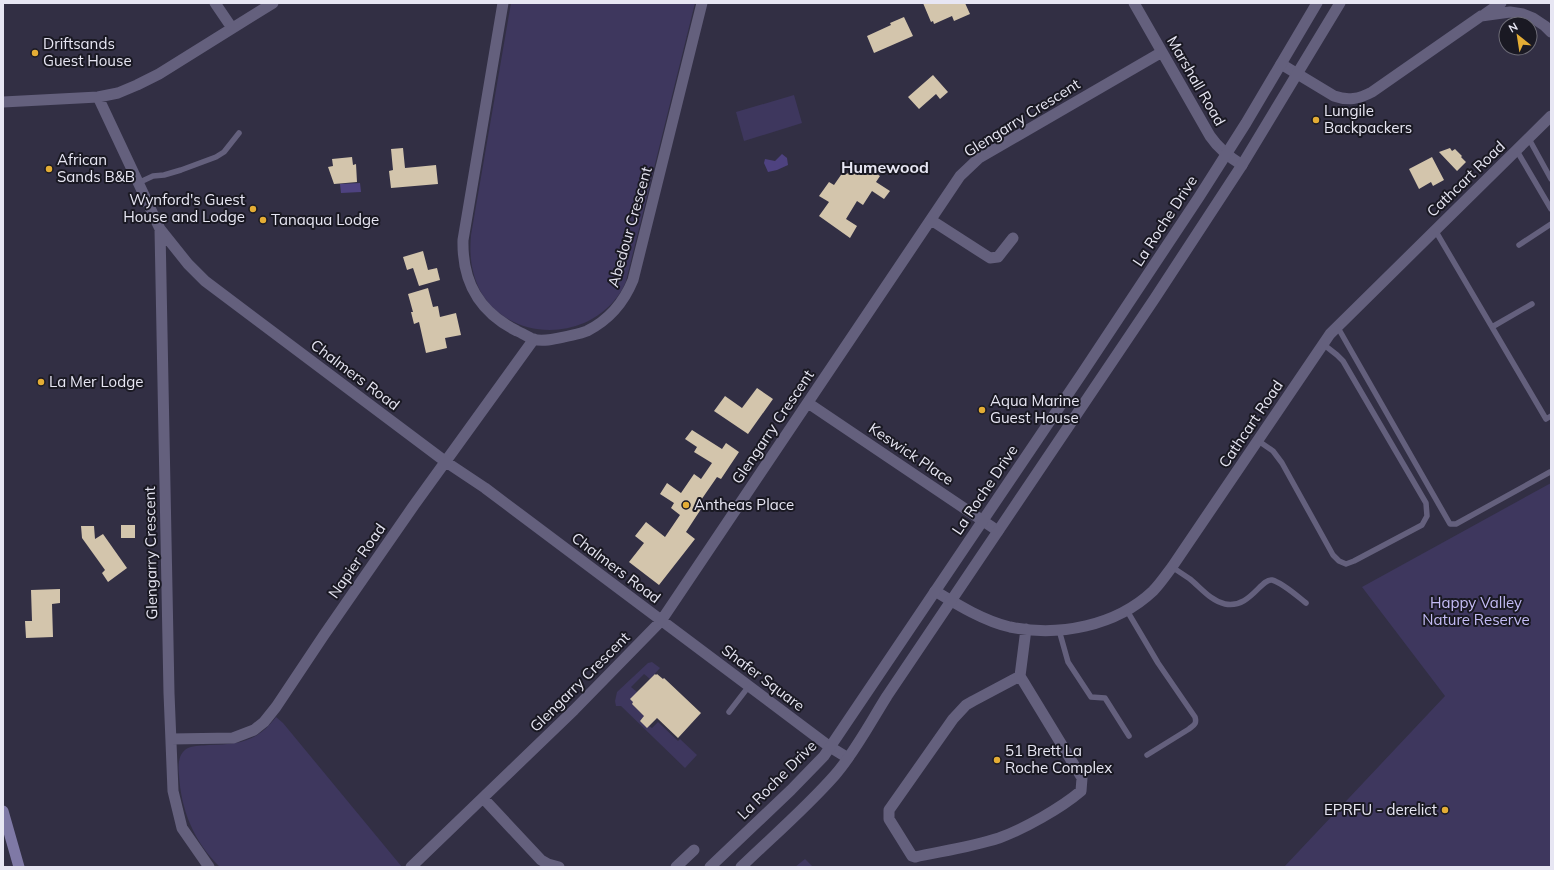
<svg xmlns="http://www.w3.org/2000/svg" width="1554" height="870" font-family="Mulish,sans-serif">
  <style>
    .green { fill: #3e375e }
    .water { fill: #4e4280 }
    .building { fill: #d3c5ac }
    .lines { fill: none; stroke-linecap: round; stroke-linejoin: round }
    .service { stroke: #64607d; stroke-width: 5.5 }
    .minor { stroke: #64607d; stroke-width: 11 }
    .tertiary { stroke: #64607d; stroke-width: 11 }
    .secondary { stroke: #7f79a6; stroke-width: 11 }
    .poi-dot { fill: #e4ad35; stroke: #1a1923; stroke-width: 1.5 }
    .labels { text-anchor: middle; stroke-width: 4; stroke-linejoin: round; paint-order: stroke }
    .poi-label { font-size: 15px; fill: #e7e6f3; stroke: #1a1923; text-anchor: start }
    .street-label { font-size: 15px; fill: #e7e6f3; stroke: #1a1923 }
    .park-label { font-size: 15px; fill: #c4bcf5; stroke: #1a1923 }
    .neighbourhood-label { font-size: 16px; font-weight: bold; fill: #e7e6f3; stroke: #1a1923 }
  </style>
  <rect width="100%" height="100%" fill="#322f44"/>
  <path class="green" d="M511,3H695L626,281C619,300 602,315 584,323C539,342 484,321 473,271C470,259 470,247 471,235Z
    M794,95L802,123L744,141L736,112Z
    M1551,483V867H1284L1445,696L1362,587Z
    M652,662L660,668L650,679L644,674L631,687L637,692L632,704L644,716L640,721L647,728L649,726L652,728L658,722L678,741L680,739L697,755L685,768L621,706H616L615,701L617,692L648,663Z
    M276,717L283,723L402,867H220C194,842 181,810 179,775C178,765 178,753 188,748C195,745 202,746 209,745C239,744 257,742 276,717Z
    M805,859L813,867H795Z"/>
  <path class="water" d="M782,154L787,158L788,165L777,170L768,172L764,163L765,159L775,161Z
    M360,183L361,192L341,193L340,184Z"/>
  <path class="building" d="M923,3H965L970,14L954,21L952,16L934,24L933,21L931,22Z
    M904,17L913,36L874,53L867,36L891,25L890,23Z
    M933,75L948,92L940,99L936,94L919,109L908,97Z
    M403,148L405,168L436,165L438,184L391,188L389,171L393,170L391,149Z
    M1450,148L1452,151L1455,149L1462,156L1461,157L1466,162L1457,171L1439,152Z
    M352,157L353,165L356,164L357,182L334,184L328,167L333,166L332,159Z
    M1432,157L1444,180L1433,186L1431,182L1419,189L1409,169Z
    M862,164L880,176L876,182L890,191L884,199L872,191L863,205L857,201L846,219L857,226L850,238L819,216L829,202L819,196L829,182L834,185L843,172L847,174L852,167L858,171Z
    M423,251L428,270L437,268L440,280L419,286L413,268L407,270L403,257Z
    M428,288L433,307L438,306L440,317L456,313L461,335L445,338L447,348L426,353L419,322L414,324L411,312H413L408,294Z
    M757,388L773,399L748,434L714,411L725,396L742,408Z
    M692,430L722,449L726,443L739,452L721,479L717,477L699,503L703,506L686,532L695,539L659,585L629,562L644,543L635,536L646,522L665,537L680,515L671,508L674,503L660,494L667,483L681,493L694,474L701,479L712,463L694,452L697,447L685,439Z
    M121,525H135V538H121Z
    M81,526H94L95,539L103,534L127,568L108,582L102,573L105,570L82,538Z
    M60,589V603L52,604L53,637L26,638L25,621H32L31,590Z
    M655,674L656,675L657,674L663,679L664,678L701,713L678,738L657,718L647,728L640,721L644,716L632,704L633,702L630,699Z"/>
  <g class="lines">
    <path class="service" d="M1529,139L1551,179
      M1517,151L1551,209
      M138,183L153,176L164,175L181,170L216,157L224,152L239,133
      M1435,230L1546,419L1551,416
      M1519,245L1551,224
      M1337,326L1450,524H1456L1550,472
      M1492,327L1532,304
      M1257,440L1273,451L1282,463L1333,555L1339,561L1346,564L1354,561L1422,525L1427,516L1426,503L1343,361L1337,355L1323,344
      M1172,567C1178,571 1184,575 1190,579C1201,588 1211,601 1225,604C1250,609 1261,578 1272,580C1283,583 1297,596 1306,603
      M1126,609L1158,663L1195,717C1197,724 1194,725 1189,729L1147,755
      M1059,630L1068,662L1091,697L1105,698L1129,736
      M729,712L749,686"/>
    <path class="minor" d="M215,3L232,28
      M503,3L463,240C462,282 479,312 517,331C522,333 528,337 533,339C542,342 555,339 564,337C571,335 580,334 587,331C609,320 624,302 633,280L702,3
      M1134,3L1210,136C1219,149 1229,157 1242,165
      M1485,14L1501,3
      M1281,64L1334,96C1348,101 1359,99 1372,92L1481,16L1510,12L1523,14L1533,18L1545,26L1551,32
      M98,97L160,229L188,264L205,281L446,462L485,488L830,747L848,758
      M3,102L98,97L118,93L137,85L159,74L273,3
      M931,220L990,258L998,257L1013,238
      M160,229L169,693L173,791L182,828L209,867
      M808,403L998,531
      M935,591C958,605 984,621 1010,627C1059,637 1116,626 1153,591C1160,584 1166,575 1172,567L1330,334L1551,116
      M1020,676L973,701L966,705L953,719L889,810V819L912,856L915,857C943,851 971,847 999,838C1024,829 1061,808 1081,791L1082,778L1020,676L1026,629
      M171,739L233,738L254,730L264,722L276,707L324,635L412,508L534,339
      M483,798L541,860L548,864L559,867
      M411,867L574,710L661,621L960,176L979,158L998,147L1162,52
      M676,867L694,850"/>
    <path class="tertiary" d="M710,867L791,790L824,756L1083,372L1199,197L1246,123L1317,3
      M741,867C772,837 806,808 835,775C855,752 870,723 887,696L1155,298L1242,165L1340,3"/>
    <path class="secondary" d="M3,811L19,867"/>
  </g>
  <g class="poi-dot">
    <circle cx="35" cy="53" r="4"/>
    <circle cx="1316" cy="120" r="4"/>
    <circle cx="49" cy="169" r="4"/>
    <circle cx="253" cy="209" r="4"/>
    <circle cx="263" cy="220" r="4"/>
    <circle cx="41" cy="382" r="4"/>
    <circle cx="982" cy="410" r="4"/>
    <circle cx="686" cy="505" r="4"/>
    <circle cx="997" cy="760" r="4"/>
    <circle cx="1445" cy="810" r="4"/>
  </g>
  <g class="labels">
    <g class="poi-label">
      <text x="43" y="49">Driftsands<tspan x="43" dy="17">Guest House</tspan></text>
      <text x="1324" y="116">Lungile<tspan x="1324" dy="17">Backpackers</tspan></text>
      <text x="57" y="165">African<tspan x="57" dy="17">Sands B&amp;B</tspan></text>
      <text x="245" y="205" text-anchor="end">Wynford's Guest<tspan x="245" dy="17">House and Lodge</tspan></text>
      <text x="271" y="225">Tanaqua Lodge</text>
      <text x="49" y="387">La Mer Lodge</text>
      <text x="990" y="406">Aqua Marine<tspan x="990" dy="17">Guest House</tspan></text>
      <text x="694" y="510">Antheas Place</text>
      <text x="1005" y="756">51 Brett La<tspan x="1005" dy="17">Roche Complex</tspan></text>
      <text x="1437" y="815" text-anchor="end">EPRFU - derelict</text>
    </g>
    <g class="street-label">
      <text transform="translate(1196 81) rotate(60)" y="5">Marshall Road</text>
      <text transform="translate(1022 118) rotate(-32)" y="5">Glengarry Crescent</text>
      <text transform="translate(1466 179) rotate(-44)" y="5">Cathcart Road</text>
      <text transform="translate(1165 221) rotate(-57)" y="5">La Roche Drive</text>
      <text transform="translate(630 227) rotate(-74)" y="5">Abedour Crescent</text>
      <text transform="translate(355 375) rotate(37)" y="5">Chalmers Road</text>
      <text transform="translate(1251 424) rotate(-56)" y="5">Cathcart Road</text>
      <text transform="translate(773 427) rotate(-56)" y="5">Glengarry Crescent</text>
      <text transform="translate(911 454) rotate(34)" y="5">Keswick Place</text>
      <text transform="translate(985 490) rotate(-56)" y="5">La Roche Drive</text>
      <text transform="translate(151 553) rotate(-91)" y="5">Glengarry Crescent</text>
      <text transform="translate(357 561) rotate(-55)" y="5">Napier Road</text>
      <text transform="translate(616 568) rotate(37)" y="5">Chalmers Road</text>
      <text transform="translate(763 678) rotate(37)" y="5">Shafer Square</text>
      <text transform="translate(580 682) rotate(-45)" y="5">Glengarry Crescent</text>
      <text transform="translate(777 780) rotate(-45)" y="5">La Roche Drive</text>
    </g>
    <g class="park-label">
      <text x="1476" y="608">Happy Valley<tspan x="1476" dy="17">Nature Reserve</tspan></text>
    </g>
    <g class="neighbourhood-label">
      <text x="885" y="173">Humewood</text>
    </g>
  </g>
  <rect width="1554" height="870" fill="none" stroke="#e7e6f3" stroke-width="8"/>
  <g transform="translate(1518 36) rotate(330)"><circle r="19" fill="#1a1923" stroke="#6c6b76"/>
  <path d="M0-3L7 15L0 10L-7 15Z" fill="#e4ad35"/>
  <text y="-6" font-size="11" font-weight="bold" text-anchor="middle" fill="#e7e6f3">N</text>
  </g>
</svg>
